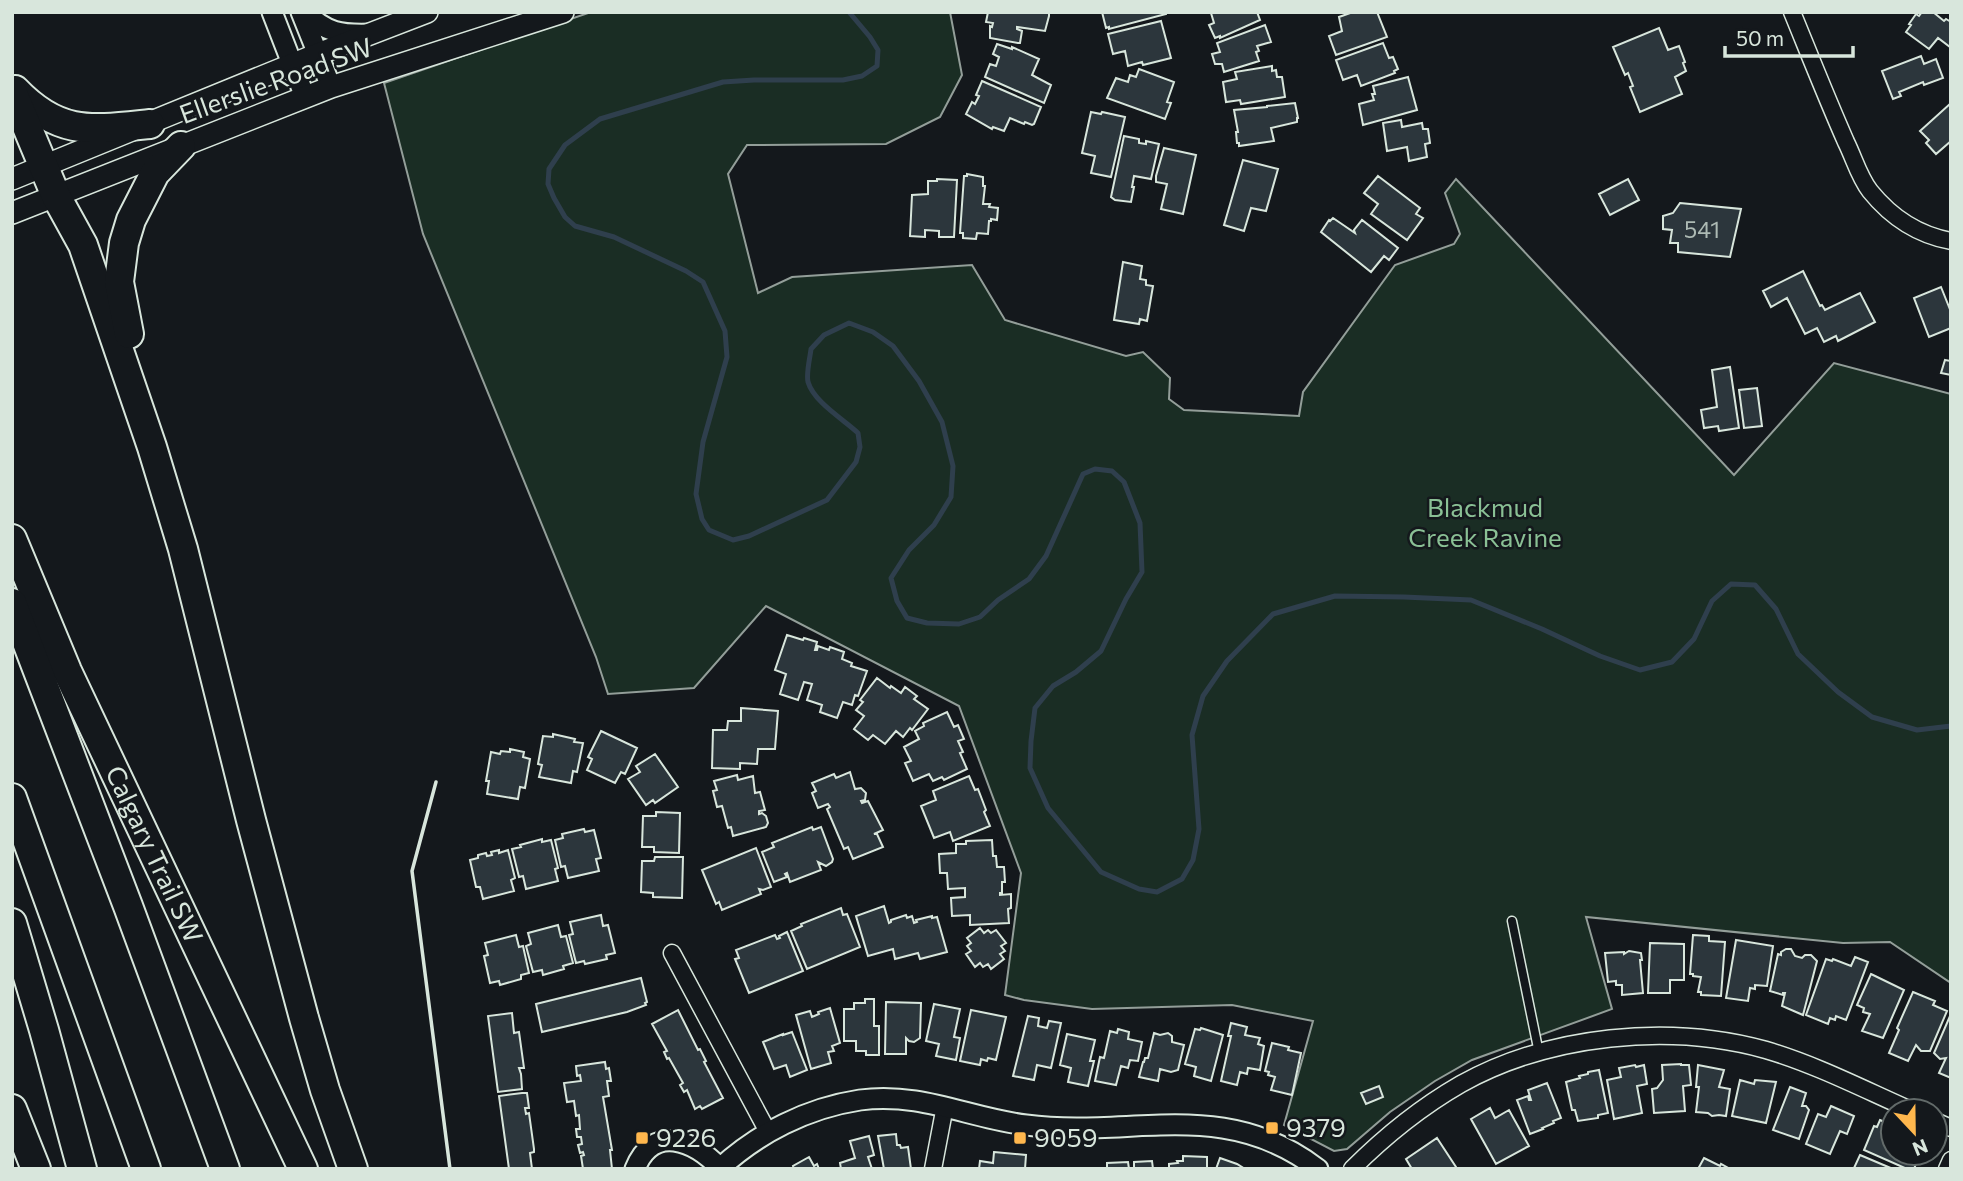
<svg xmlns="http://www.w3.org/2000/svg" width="1963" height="1181" font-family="Commissioner,sans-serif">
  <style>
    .green { fill: #1a2d24; stroke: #939e99; stroke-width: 2 }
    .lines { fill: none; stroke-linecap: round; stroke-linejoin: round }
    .stream { stroke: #2f3f4d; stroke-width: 5 }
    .building { fill: #2c363c; stroke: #d8e6dc; stroke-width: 2 }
    .service-casing { stroke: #d8e6dc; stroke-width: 11 }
    .minor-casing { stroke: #d8e6dc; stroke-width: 19 }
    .tertiary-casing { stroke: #d8e6dc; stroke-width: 23 }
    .secondary-casing { stroke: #d8e6dc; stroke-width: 24 }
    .motorway-casing { stroke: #d8e6dc; stroke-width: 32 }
    .service { stroke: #14181c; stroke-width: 8 }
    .minor { stroke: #14181c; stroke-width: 16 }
    .tertiary { stroke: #14181c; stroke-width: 19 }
    .secondary { stroke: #14181c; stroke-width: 21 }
    .motorway { stroke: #14181c; stroke-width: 28 }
    .wall { stroke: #d8e6dc; stroke-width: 3.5 }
    .poi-dot { fill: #ffb74d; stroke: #14181c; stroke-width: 2.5 }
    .labels { text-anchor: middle; stroke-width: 5; stroke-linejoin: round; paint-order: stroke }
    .number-label { font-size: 23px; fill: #adbab4 }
    .street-label { font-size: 26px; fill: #d8e6dc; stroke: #14181c }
    .park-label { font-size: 26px; fill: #8ac095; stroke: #14181c }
    .poi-label { font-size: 26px; fill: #d8e6dc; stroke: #14181c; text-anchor: start }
  </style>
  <rect width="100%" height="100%" fill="#14181c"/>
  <path class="green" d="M591,12H950L962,75L940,117L886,144L747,145L728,174L758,293L792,277L972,265L1005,320L1126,356L1143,352L1170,378L1169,399L1184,410L1299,416L1303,392L1395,265L1454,244L1460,234L1445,193L1456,179L1734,475L1834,363L1951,394V983L1890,942L1843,943L1586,917L1612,1009L1472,1060L1435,1081L1390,1112L1347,1149L1334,1151L1284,1125L1313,1021L1232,1005L1092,1009L1024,1000L1005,995L1021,873L959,706L766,606L694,688L608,694L596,657L423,234L384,83Z"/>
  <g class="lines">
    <path class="stream" d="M849,12L870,37L878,50L877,66L862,76L843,80H754L723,82L600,119L565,145L549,169L548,184L554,198L565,217L575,226L614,237L686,271L703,282L725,331L727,357L703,442L696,494L702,519L709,530L733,540L749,536L827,500L856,462L860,447L858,433C843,419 814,402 808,382C806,373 810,358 811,349L824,335L849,323L873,332L893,346L919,381L942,422L953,466L951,497L934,525L909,550L891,578L897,601L907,618L927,623L959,624L980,617L998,600L1029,579L1046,556L1083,474L1095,469L1112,471L1124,482L1140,523L1142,572L1126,599L1101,651L1076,672L1053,686L1035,708L1031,741L1030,768L1048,808L1101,872L1139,889L1157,892L1182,879L1193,860L1199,829L1192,735L1203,696L1227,661L1273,614L1335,596L1404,597L1471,600L1542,629L1600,656L1640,670L1672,662L1694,639L1712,601L1731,584L1755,585L1776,609L1798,654L1838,692L1872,717L1917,730L1951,726"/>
  </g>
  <path class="building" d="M988,12H1049V16L1045,31L1017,27V29L1022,31L1020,43H1018L990,38V26L992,27L993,23L986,22Z
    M1102,12H1166V14L1109,29V27L1106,28Z
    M1213,12H1257L1260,20L1220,38V36L1215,38L1209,25L1214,23L1211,13Z
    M1353,12H1377L1387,37L1336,55L1329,36L1342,31L1339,17Z
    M1922,12H1933L1944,21L1946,19L1951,22L1950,47L1938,38L1929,49L1906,32L1911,25L1909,24L1916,14L1919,16Z
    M1161,21L1171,58L1143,65L1142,62L1128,66L1125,51L1113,54L1108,34Z
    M1265,25L1271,42L1257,46L1259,51L1256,52L1259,61L1224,72L1222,64H1215L1212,54L1220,52L1217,43Z
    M1659,28L1668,50L1679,46L1685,62L1683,63L1686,71L1675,77L1682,94L1640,112L1630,87L1633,86L1628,73L1625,75L1613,47Z
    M1383,43L1389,58L1393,57L1398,69L1394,71L1395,73L1361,86L1357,75L1343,80L1336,60Z
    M997,44L1012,49V47L1039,59L1032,75L1051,85L1044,103L985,77L990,64L996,66L999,57L993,54Z
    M1921,56L1924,64L1936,59L1943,78L1924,85L1923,82L1899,92L1901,96L1893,99L1882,71Z
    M1272,66V71L1276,70L1277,77H1282L1285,97L1241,104L1240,100L1226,102L1223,82L1237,79L1235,72Z
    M1139,69L1174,82L1167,102L1171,103L1165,119L1107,98L1116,78L1128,82L1130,75L1136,77Z
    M1408,77L1417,110L1363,125L1359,104L1374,100L1372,94H1375L1373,86Z
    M982,81L1041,107L1034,124L1032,125L1025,122L1024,124L1010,118L1004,131L993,127L992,129L966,114L972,102L975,104L979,96L976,95Z
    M1295,103L1298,118H1297V122L1271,128L1274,141L1239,146V143H1237L1236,132H1238L1234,110L1267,107V106Z
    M1951,103V141L1936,154L1926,143L1929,140L1920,131Z
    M1091,112L1101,114L1102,112L1125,117L1111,177L1091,173L1095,156L1082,153Z
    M1401,120L1402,127L1422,123L1423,129H1428L1430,143L1425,144L1427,157L1409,161L1407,147L1387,151L1383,123Z
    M1124,136L1139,139V143L1146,144V141L1159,144L1151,179L1134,176L1132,187H1134L1131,202L1115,200L1111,197Z
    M1164,148L1196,155L1183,214L1161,209L1167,184L1156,182V176Z
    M1243,160L1278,169L1266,211L1251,208L1244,231L1224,225Z
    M967,174L983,177V186H985L983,204H990L989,207L998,208L997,220L991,219V221H989L988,234L977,233L976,239L963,238V233H960L964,176H967Z
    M1378,176L1420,208L1416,214L1423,218L1407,240L1371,214L1378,204L1364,193Z
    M937,179L957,180L954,237H939V231L925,230V237L910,236L912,195L928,194V181H937Z
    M1628,179L1639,200L1610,215L1599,194Z
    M1680,203L1741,209L1730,257L1678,252V243H1670L1672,230L1663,229V216L1673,213Z
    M1333,218L1355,233L1354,230L1362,220L1398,248L1389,260L1384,256L1371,272L1321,232L1329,220L1330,221Z
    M1123,262L1142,266L1140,279L1146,280V285L1153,286L1147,321L1140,319L1139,324L1114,320Z
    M1803,271L1820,306L1822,305L1825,310L1860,293L1875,322L1838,341L1836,336L1824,342L1817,328L1805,334L1787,298L1771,307L1763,291Z
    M1941,287L1951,312V328L1929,337L1914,298Z
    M1945,360L1951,361V375L1941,373Z
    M1730,367L1739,428L1719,431L1718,426L1704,428L1701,410L1717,407L1712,370Z
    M1757,388L1762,426L1744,428L1739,390Z
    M787,635L803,640L804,638L817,642L815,650H817L818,646L829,650L830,647L844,652L842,659L852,663L851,666L867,671L858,696L855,695L852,705L843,702L837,718L820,712L822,705L807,700L812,684L804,682L798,700L780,694L786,674L775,670Z
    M877,678L890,688L891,686L901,693L905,687L917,696L914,699L928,709L912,730L910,728L903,737L896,731L885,744L873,735L868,740L854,729L864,716L856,710L863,702L860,700Z
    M741,708L778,711L775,749H758L757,764L740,763V769L712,768L713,730H727L728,721H741Z
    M947,712L954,727L958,725L964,739L958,741L963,752L960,753L967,769L944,780L942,777L933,781L929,774L913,781L905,763L911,761L904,747L919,739L915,731L924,726L923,723Z
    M601,731L637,748L625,774L621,772L615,783L587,770L592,759L588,757Z
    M553,734L575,739L574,742L583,743L577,772L573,771L571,783L539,777L542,765L538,764L543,736L553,737Z
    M510,749L524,752L523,757L530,759L525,788L520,787L518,799L487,794L489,781H486L491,752L500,754L501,751L510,752Z
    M655,754L678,787L655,803L653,800L646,805L628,779L640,772L636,766Z
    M850,772L855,789L861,788L866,793L865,800L861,801L862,803L868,801L883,830L874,834H877L883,847L853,859L848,847L844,849L827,809L830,807L828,804L818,808L812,793L816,791L812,783L834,774L836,778Z
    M737,775L738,780L753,776L755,793L760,792L765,810L759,811V814L762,813L766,816L768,823L766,827L733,836L731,827L728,828L722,806L717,807L713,791L717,790L714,781Z
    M969,776L975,790L978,789L986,810L984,812L990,826L953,841L950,832L934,838L921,806L936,800L933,791Z
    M656,812L680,813L679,853L654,852V847H642L643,816H656Z
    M812,827L813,830L821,827L833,859L832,862L826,866L818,862L821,870L790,882L787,873L785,874L787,877L774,882L762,852L774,847L772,843Z
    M584,829L585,832L594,830L601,858L596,859L599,871L568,878L565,866L561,867L555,840L563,838L562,834Z
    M542,839V842L551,840L558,868L555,869L558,881L526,889L523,876L519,877L512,849L521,847L520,845Z
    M992,840L993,856H996L997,867H1004L1005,882H1002V893H1000V895L1011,894V908L1008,909L1009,923L970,925V915L952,916L951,898L965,897V888L948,889L947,873H940L939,854L956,853V844H966V841Z
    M756,848L771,887L763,890L759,889L761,894L722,910L719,902L716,904L702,870Z
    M499,850V853L508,850L515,878L511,880L514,891L483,899L480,887H476L470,860L478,858V855L486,853L487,856L492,855L491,852Z
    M655,857H683L682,898L653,897V893L641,892L642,861H654Z
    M884,906L889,923L891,922V920L906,915L907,918L912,916L914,923L917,922L916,920L932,916V918L937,917L947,952L920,959L918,953L895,959L893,949L868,956L856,916Z
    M841,908L843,915L847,914L860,947L807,969L791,931L802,926L801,924Z
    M601,915L603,926L608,925L615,953L606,955L607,959L585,964L584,961L576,963L569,935L573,934L570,922Z
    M558,925L561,937L566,936L573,963L563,966L564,969L543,975L542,970L533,972L526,946L531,944L528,933Z
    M980,928L984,933L988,930L991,933L996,930L1006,943L1001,946L1005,951L1000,954L1004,959L991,969L988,964L983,967L980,963L975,967L966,954L971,951L967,946L971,943L967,938Z
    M787,932L803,971L749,993L735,959L739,958L736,950L775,935L777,939L780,938L779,936Z
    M516,935L519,947L523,946L529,973L521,975V979L500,985L499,981L490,983L484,956L488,955L485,943Z
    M1693,935L1709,936V941L1725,942L1721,996L1701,995V992H1698L1701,977L1693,976V974H1690Z
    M1736,940L1773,946L1767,986L1755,985V989L1750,988L1748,1001L1726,998Z
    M1650,943L1684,944V980H1670V993H1648Z
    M1786,949H1791L1795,956L1802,958L1805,955H1811L1817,961L1803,1015L1782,1006L1785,993H1783V995L1770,991L1778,954L1781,955V952Z
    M1629,951L1641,953L1642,960H1640L1643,993L1622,995V985H1616V981L1608,982L1605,953L1624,952V954Z
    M1855,957L1868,962L1846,1020L1836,1016L1835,1020L1830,1018L1828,1024L1806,1015L1826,959L1832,961L1833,959L1851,966Z
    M1871,974L1904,990L1883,1038L1862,1031L1870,1014L1863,1012L1864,1008L1857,1005Z
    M641,978L647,1002L645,1003L646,1005L627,1012L542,1032L536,1004Z
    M1913,992L1935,1001L1933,1005L1947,1011L1930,1051H1921L1916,1045L1908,1061L1889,1053L1899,1030L1897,1028Z
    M865,999H874V1026H879V1055H866V1051H856V1041H844V1009H854V1003H865Z
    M886,1002L921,1003L920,1038L914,1042L909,1041L906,1038V1054H885Z
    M934,1004L960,1009L954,1037L960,1038L956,1060L936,1056L939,1044L926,1041Z
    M830,1008L840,1043L832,1046L834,1051L828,1052L831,1063L811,1069L796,1015L810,1011L812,1017L819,1014L818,1012Z
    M678,1010L698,1050L700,1049L706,1061L704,1062L723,1098L702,1109L700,1106L695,1109L687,1090L684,1092L680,1085L683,1083L669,1058L667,1059L664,1052L667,1051L652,1024Z
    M971,1010L1006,1017L996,1060L988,1058L987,1061L981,1059L980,1065L960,1061Z
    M512,1013L514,1033L519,1032L524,1068H519L521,1074L522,1089L498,1092L488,1016Z
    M1028,1016L1039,1018L1038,1026L1047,1028L1049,1021L1061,1023L1051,1068L1037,1065L1034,1080L1013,1076Z
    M1950,1016H1951V1078L1939,1073L1946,1058L1940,1059L1934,1053Z
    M1231,1023L1247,1027L1245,1035L1260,1038L1258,1044L1264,1046L1260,1070L1248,1068L1247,1074L1240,1072L1237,1085L1221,1081L1231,1036H1228Z
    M1201,1028L1223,1035L1211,1081L1194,1076L1196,1067L1185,1064L1195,1029L1200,1030Z
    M1118,1029L1129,1032L1128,1039L1142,1042L1138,1061L1130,1060L1128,1068L1121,1066L1116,1085L1095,1081L1100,1057L1104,1058L1110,1031L1117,1033Z
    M792,1032L807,1070L790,1077L786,1065L774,1069L763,1042L783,1034V1035Z
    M1154,1033L1160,1035L1168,1033L1172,1036V1042L1184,1045L1178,1070L1171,1072L1160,1069L1158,1081L1139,1077L1143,1062H1144L1145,1058H1148Z
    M1067,1034L1095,1040L1090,1061H1094L1088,1086L1068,1082L1071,1068L1060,1065Z
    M1272,1043L1289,1047L1288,1050L1301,1053L1292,1095L1271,1090L1275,1077L1268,1075L1269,1072L1265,1071Z
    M605,1062L606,1069L609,1068L611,1081H607L609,1096L603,1097L612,1150H610L612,1169H583L581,1156L584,1155L583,1152L580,1153L578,1145L582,1144L581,1137H577L576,1129H580L579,1115L576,1116L574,1101L567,1102L564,1083L581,1081L580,1075L577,1076L576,1066Z
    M1681,1064V1065H1689L1691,1085L1683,1086L1685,1111L1654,1113L1652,1089L1657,1088L1663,1080L1662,1065Z
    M1635,1065L1636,1067L1644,1065L1647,1084L1637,1086L1642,1113L1614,1119L1607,1080L1621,1077L1619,1068Z
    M1698,1065L1724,1070L1719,1087L1730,1089L1726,1116L1719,1115L1712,1116L1708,1113L1696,1112L1699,1087H1696Z
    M1599,1070L1608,1113L1598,1115V1118L1578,1121L1575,1110H1572L1566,1082L1580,1078L1579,1076L1588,1074V1072Z
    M1740,1080L1754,1084L1755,1080L1776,1082L1766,1123L1732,1116Z
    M1547,1083L1561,1118L1553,1121L1554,1123L1542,1128L1543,1129L1530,1134L1517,1100L1528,1096L1529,1100H1531L1528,1090Z
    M1379,1086L1383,1097L1366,1104L1361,1093Z
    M1790,1087L1806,1093L1802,1106H1806L1809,1110L1799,1139L1773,1130Z
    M522,1093H527L529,1108H525L526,1114L529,1113L534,1149V1152L530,1153L532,1169H509L499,1096Z
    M1831,1106L1854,1116L1847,1134L1840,1131L1830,1154L1806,1144L1818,1114L1826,1117Z
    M1490,1108L1495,1118L1509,1110L1529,1146L1496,1164L1471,1119Z
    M1880,1120L1893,1126V1153H1920L1914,1169H1907L1864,1150L1874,1126L1877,1127Z
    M896,1134L897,1145H900L901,1148L908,1147L911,1169H884L878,1136Z
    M869,1136L874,1155L868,1157L872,1169H841L840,1163L855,1158L850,1141Z
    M1437,1138L1456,1167L1453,1169H1412L1406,1159Z
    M994,1152L1026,1155L1025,1169H979L980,1161L993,1163Z
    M1860,1155L1893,1169L1854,1168Z
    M1183,1156L1207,1157V1169H1169V1164L1178,1163L1177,1161H1183Z
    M809,1157L814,1166L817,1164L819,1169H794L793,1166Z
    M1220,1158L1237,1164L1245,1169H1216Z
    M1704,1158L1720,1166L1721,1164L1730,1169H1698Z
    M1152,1161L1153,1169H1134V1162Z
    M1128,1162L1129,1169H1107V1163Z"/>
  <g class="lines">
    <g class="service-casing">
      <path id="service" d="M1512,921L1539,1053"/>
    </g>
    <g class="minor-casing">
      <path id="minor" d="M1792,12C1810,56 1827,99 1846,142C1854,158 1859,177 1870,191C1891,217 1918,235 1951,241
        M672,953L768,1132
        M1935,1121L1951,1128
        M933,1169L945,1106
        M1352,1169C1385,1136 1421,1107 1461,1084C1549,1035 1669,1023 1766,1050C1817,1065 1865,1090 1913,1111
        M1947,1169L1951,1160"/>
    </g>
    <g class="tertiary-casing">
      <path id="tertiary" d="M272,12L305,97
        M301,12L331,87
        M305,12C326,33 341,35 370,34
        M635,1169C653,1123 694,1141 720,1168
        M719,1169C758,1133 807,1108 860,1100C922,1092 968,1118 1026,1125C1131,1139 1223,1096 1318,1169"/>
    </g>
    <g class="secondary-casing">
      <path id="secondary" d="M12,179L318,54L427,12
        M12,213L331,87L563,12"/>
    </g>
    <g class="motorway-casing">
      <g id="motorway">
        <path d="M15,90C59,136 91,130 150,124"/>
        <path d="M12,91L56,196L83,245L152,447L183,549L251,820L304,1018L325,1090L353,1169"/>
        <path d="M129,334L119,282L124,243L131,220L155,173L181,146"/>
        <path id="s1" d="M12,539L67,671L303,1169"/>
        <path d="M12,603L128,906L225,1169"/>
        <path d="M12,798L146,1169"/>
        <path d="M12,923L44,1030L82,1169"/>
        <path d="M12,1109L36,1169"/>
      </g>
    </g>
    <use href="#service" class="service"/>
    <use href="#minor" class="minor"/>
    <use href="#tertiary" class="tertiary"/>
    <use href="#secondary" class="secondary"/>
    <use href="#motorway" class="motorway"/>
    <path class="wall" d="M436,782L412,871L450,1169"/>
  </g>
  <g class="poi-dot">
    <rect x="1265" y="1121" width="14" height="14" rx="3.5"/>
    <rect x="635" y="1131" width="14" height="14" rx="3.5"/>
    <rect x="1013" y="1131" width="14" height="14" rx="3.5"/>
  </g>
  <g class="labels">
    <g class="number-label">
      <text x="1702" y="238">541</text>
    </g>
    <g class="street-label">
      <text transform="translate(276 81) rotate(-20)" y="9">Ellerslie Road SW</text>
      <text dy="9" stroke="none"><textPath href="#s1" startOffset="346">Calgary Trail SW</textPath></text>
    </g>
    <g class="park-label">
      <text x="1485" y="517">Blackmud<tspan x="1485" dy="30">Creek Ravine</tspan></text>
    </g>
    <g class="poi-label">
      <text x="1286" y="1137">9379</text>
      <text x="656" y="1147">9226</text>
      <text x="1034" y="1147">9059</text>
    </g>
  </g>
  <rect width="1963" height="1181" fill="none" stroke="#d8e6dc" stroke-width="28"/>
  <g transform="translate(1914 1132) rotate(158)"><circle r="33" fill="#14181c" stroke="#626a69" stroke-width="2"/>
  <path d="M0-5L12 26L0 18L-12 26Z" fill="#ffb74d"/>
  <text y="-10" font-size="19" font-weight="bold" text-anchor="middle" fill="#d8e6dc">N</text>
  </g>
  <path d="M1725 46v10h128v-10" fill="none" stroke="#d8e6dc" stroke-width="3.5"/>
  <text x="1736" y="46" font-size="21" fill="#d8e6dc" stroke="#14181c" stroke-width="5" paint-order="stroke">50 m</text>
</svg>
